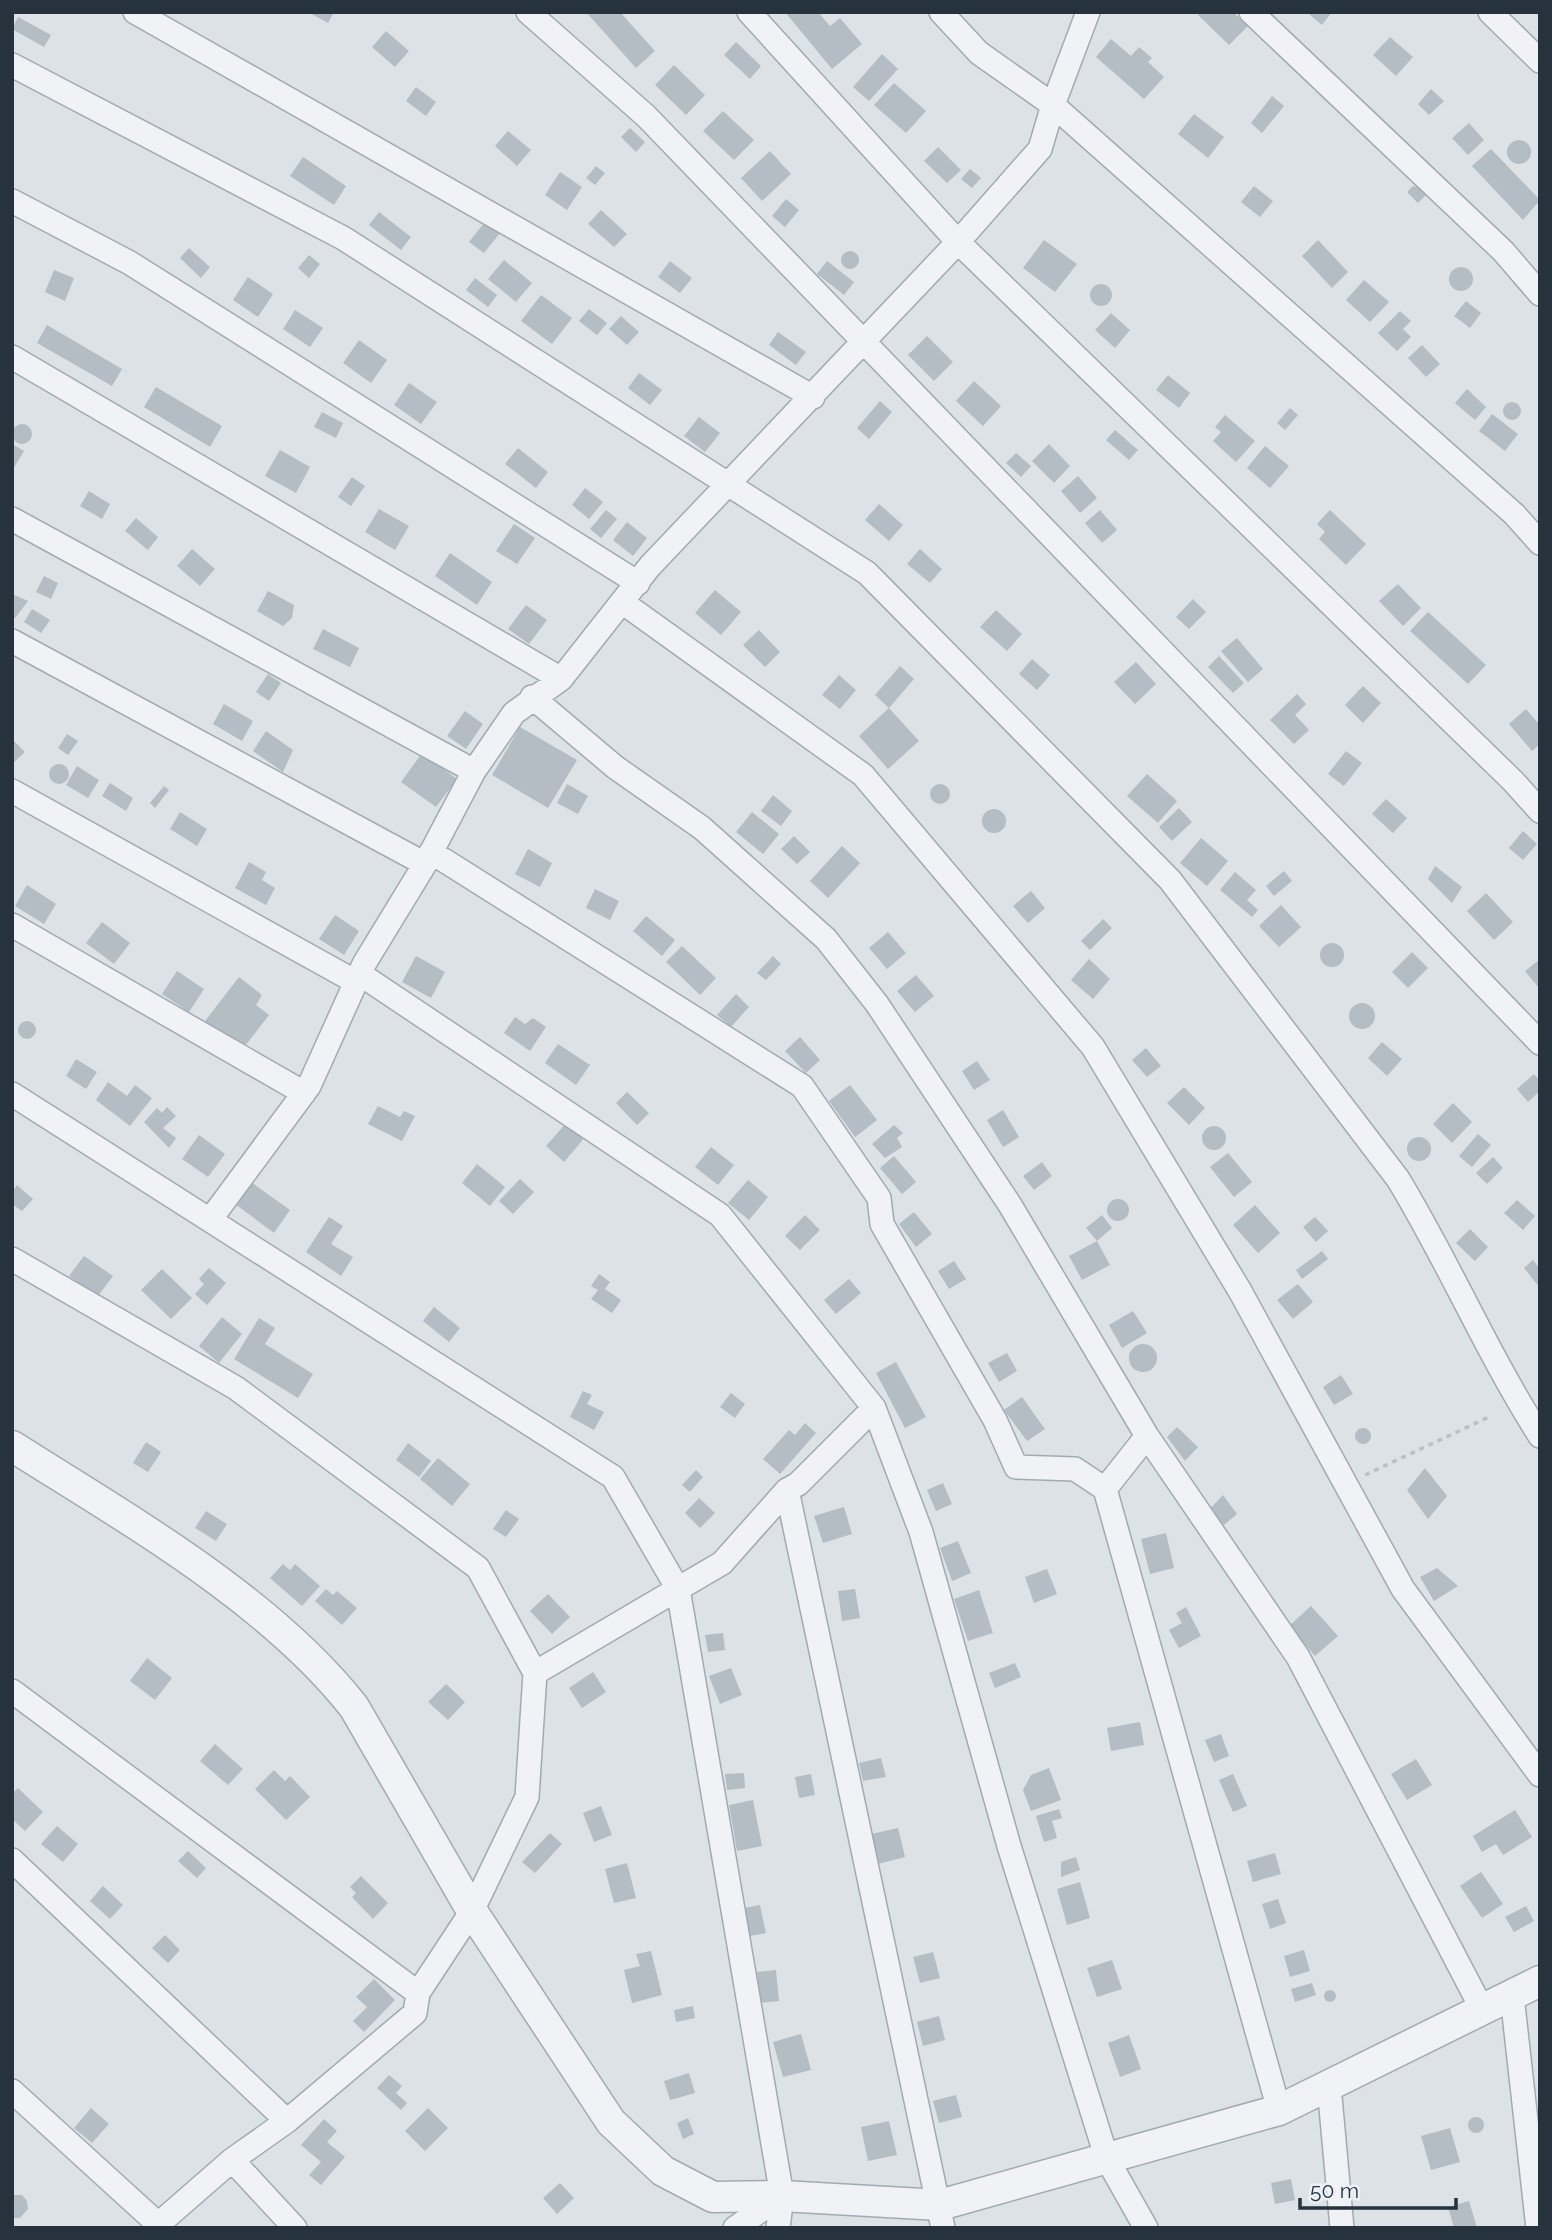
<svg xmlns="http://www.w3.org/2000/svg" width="1552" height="2240" font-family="Raleway,sans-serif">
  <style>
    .building { fill: #b4bcc4 }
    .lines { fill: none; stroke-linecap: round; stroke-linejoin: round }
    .minor-casing { stroke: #a2aab1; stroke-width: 26 }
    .tertiary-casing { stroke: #a2aab1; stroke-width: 33 }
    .path { stroke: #bbc0c6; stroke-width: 3.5; stroke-dasharray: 5 5; stroke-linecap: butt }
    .minor { stroke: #f0f2f6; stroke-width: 23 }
    .tertiary { stroke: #f0f2f6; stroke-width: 30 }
  </style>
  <rect width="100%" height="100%" fill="#dde2e7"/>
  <path class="building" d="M308,12H334L328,23Z
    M586,12H620L655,51L636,68Z
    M785,12H818L830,26L840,18L862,44L832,69Z
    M1201,12H1233L1248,26L1229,45L1198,15Z
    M1307,12H1332L1322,25Z
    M18,17L51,35L44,47L12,29Z
    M386,31L409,51L395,67L372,47Z
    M1390,37L1413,57L1396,76L1373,55Z
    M1111,39L1131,56L1139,47L1152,58L1148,62L1164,77L1144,99L1096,57Z
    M736,42L761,66L750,79L724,55Z
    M882,54L898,69L869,101L853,87Z
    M674,65L705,95L686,115L655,85Z
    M894,83L926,111L906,133L874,105Z
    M416,87L436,102L426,116L406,101Z
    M1431,89L1444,101L1429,115L1418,104Z
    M1272,96L1284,106L1262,133L1251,123Z
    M723,111L754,140L734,160L703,131Z
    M1194,114L1224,137L1208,158L1178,134Z
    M1469,123L1484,140L1468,155L1452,138Z
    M630,128L645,142L636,152L621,137Z
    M508,131L531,150L517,166L495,146Z
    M1507 152a12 12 0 1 1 24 0a12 12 0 1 1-24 0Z
    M938,147L961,170L947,183L924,161Z
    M1491,149L1540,200L1523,220L1472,166Z
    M770,151L791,174L762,201L741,178Z
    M303,157L346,186L334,205L290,176Z
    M596,166L605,173L595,185L586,178Z
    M970,169L981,178L972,188L961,179Z
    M560,172L582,187L567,210L545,195Z
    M1254,186L1273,201L1260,217L1241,202Z
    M1413,186L1430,191L1418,203L1407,192Z
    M786,199L799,210L785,227L772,216Z
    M601,210L627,234L614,247L588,224Z
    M379,212L411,237L401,250L369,225Z
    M485,222L500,233L484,253L469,242Z
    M1044,240L1077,264L1055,292L1023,268Z
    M1318,240L1348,272L1332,288L1302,256Z
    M189,248L210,267L201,278L180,258Z
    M841 260a9 9 0 1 1 18 0a9 9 0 1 1-18 0Z
    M309,255L320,264L309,278L298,268Z
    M504,260L532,283L516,302L488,279Z
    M670,261L692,278L680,293L658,277Z
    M827,261L854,282L844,295L817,274Z
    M1449 279a12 12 0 1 1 24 0a12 12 0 1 1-24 0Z
    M54,270L74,278L65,301L45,292Z
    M248,277L273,294L258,317L233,300Z
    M475,278L497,295L488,307L466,290Z
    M1364,280L1389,302L1370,322L1346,300Z
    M1090 295a11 11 0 1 1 22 0a11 11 0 1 1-22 0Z
    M541,295L572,318L552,344L521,321Z
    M1466,301L1481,313L1470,328L1454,316Z
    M589,309L607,323L597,335L579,321Z
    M295,310L323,328L310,347L283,329Z
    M1400,311L1411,321L1403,329L1411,337L1397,351L1378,333Z
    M1111,313L1130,330L1115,348L1095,330Z
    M621,316L639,332L627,345L609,329Z
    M47,325L122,369L112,386L37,343Z
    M778,332L806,352L796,365L769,345Z
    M927,336L953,362L934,381L908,355Z
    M359,340L387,360L371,383L343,363Z
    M1422,345L1440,364L1426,377L1408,358Z
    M639,373L662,390L650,405L628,388Z
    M1168,375L1190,393L1179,408L1156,390Z
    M974,381L1001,406L983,426L956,401Z
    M409,383L437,402L421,424L394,405Z
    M156,387L222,426L210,447L144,407Z
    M1467,389L1486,407L1475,420L1455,403Z
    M880,401L892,412L869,439L857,428Z
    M1503 411a9 9 0 1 1 18 0a9 9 0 1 1-18 0Z
    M1290,408L1298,415L1285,430L1277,423Z
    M322,412L343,423L336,438L314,427Z
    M1492,414L1518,434L1505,451L1479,431Z
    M1225,415L1255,441L1236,462L1213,441L1221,432L1215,427Z
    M699,417L720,433L705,452L684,436Z
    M12 434a10 10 0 1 1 20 0a10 10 0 1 1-20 0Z
    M1115,430L1138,450L1129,460L1106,440Z
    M12,444L24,451L12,471Z
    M1049,444L1070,466L1054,483L1032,461Z
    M1265,446L1289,466L1270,488L1247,468Z
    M518,448L548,472L536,488L505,464Z
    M280,450L310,467L296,493L265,476Z
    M1016,453L1031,466L1021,477L1006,463Z
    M1078,476L1097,498L1080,513L1061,491Z
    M352,477L365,486L351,506L338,497Z
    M585,488L603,502L589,519L572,505Z
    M89,491L110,504L102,519L80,506Z
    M879,504L903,525L889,541L865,520Z
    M379,509L409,526L395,550L365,532Z
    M606,510L617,519L601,538L590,529Z
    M1100,510L1117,530L1102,543L1085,523Z
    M1330,510L1366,544L1346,565L1319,539L1325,532L1317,524Z
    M136,518L158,537L148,550L125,531Z
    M627,522L647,538L633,556L613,540Z
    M514,524L535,538L517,564L496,551Z
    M192,549L215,569L200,586L177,566Z
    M920,549L942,569L930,583L907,564Z
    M450,553L492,582L477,605L435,576Z
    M44,576L58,583L51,599L36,592Z
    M1398,584L1421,608L1403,626L1379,601Z
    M715,590L741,612L721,635L695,613Z
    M268,591L294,605L292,618L283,626L257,611Z
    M12,594L28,601L15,618L12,616Z
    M1193,599L1206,612L1189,629L1176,617Z
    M526,605L547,620L529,644L508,629Z
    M32,609L50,620L41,633L24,622Z
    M996,610L1022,634L1007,651L980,627Z
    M1428,612L1486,665L1468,684L1410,631Z
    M323,629L359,648L350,667L313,649Z
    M759,630L780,652L765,667L743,645Z
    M1237,638L1263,669L1248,682L1221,651Z
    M1219,656L1244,683L1233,693L1208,667Z
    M1032,659L1050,675L1037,690L1019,674Z
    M1136,662L1156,684L1135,704L1114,682Z
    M900,666L914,679L889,708L919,741L888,769L859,736L889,708L875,695Z
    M268,674L281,683L269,701L256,692Z
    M839,675L856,690L840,709L822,695Z
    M1363,686L1381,703L1363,723L1345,705Z
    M1297,694L1306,704L1295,715L1309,730L1294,744L1270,720Z
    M224,704L253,721L242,741L213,724Z
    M1526,709L1540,725V744L1532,751L1509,724Z
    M465,711L483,724L466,749L447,736Z
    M520,727L577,760L548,808L492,775Z
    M266,731L293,750L283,772L253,751Z
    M67,734L78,741L68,755L58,748Z
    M12,739L25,752L12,764Z
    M1346,751L1362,763L1344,786L1328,774Z
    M422,753L457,779L436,807L401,782Z
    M49 774a10 10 0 1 1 20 0a10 10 0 1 1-20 0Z
    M77,766L99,780L88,798L66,785Z
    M1147,774L1177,801L1158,823L1127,796Z
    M110,783L133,798L126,811L102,796Z
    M930 794a10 10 0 1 1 20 0a10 10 0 1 1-20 0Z
    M567,784L588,796L578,814L557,803Z
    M164,786L169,790L155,808L150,803Z
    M773,795L792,811L781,826L761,811Z
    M1386,799L1407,818L1393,833L1372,814Z
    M1179,808L1192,822L1172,841L1159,827Z
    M982 821a12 12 0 1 1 24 0a12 12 0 1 1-24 0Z
    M180,812L207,829L197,846L170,829Z
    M752,812L779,834L763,854L736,832Z
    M1523,831L1537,844L1523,860L1509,848Z
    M794,836L810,852L797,864L781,849Z
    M1201,838L1228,861L1207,886L1180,863Z
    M842,846L860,863L828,898L810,881Z
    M528,849L552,863L540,887L515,874Z
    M249,862L266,872L262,880L275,888L266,905L235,888Z
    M1435,866L1462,887L1452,903L1428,879Z
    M1284,871L1292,881L1274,896L1266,886Z
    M1235,872L1256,890L1247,900L1258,910L1252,917L1220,890Z
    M27,885L56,904L44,924L15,906Z
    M595,889L619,901L610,920L586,908Z
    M1031,891L1045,908L1028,923L1013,906Z
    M1486,893L1513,922L1494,940L1467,911Z
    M1281,905L1301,927L1279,947L1259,926Z
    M335,915L359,931L344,955L319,939Z
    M646,916L675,940L662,956L633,931Z
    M1103,919L1112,928L1090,950L1081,941Z
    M102,922L130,943L114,964L86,943Z
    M888,932L906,953L887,969L869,948Z
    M1320 955a12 12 0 1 1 24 0a12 12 0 1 1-24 0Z
    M682,946L716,978L700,995L666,962Z
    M1412,952L1428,968L1408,988L1392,972Z
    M416,956L445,972L431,998L402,982Z
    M773,956L781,964L766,980L757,973Z
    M1089,959L1110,979L1093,999L1071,980Z
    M1540,959V989L1525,971Z
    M177,971L204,989L189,1012L162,994Z
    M916,975L934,996L915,1012L897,991Z
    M239,977L262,995L256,1005L269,1015L242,1050L205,1021Z
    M736,994L749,1007L731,1027L717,1015Z
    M1349 1016a13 13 0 1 1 26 0a13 13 0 1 1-26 0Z
    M515,1017L525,1024L533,1018L546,1027L530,1051L504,1033Z
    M18 1030a9 9 0 1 1 18 0a9 9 0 1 1-18 0Z
    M800,1037L820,1060L806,1073L785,1051Z
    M1382,1042L1402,1059L1387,1076L1368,1058Z
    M558,1044L590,1065L576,1085L545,1063Z
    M1146,1048L1161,1066L1147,1077L1132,1060Z
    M76,1059L97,1072L86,1089L66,1076Z
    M977,1061L990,1080L974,1090L962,1071Z
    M1534,1074L1540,1081V1091L1528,1102L1517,1089Z
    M108,1082L127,1096L135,1085L152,1098L130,1126L96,1100Z
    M850,1085L877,1120L855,1137L829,1101Z
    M1184,1087L1205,1108L1189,1125L1167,1103Z
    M627,1092L649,1113L637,1125L616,1103Z
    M1453,1103L1472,1122L1452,1143L1433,1124Z
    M378,1106L400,1117L404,1111L415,1116L402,1141L368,1124Z
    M167,1107L176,1116L163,1128L176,1138L169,1148L144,1122L157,1108L162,1113Z
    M1003,1110L1019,1137L1003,1147L987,1120Z
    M568,1121L586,1136L564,1162L546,1146Z
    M894,1125L903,1133L897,1138L902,1147L885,1158L872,1144Z
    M1202 1138a12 12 0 1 1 24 0a12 12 0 1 1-24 0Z
    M1478,1134L1491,1145L1472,1167L1459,1156Z
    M199,1135L225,1154L208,1177L182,1159Z
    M1407 1149a12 12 0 1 1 24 0a12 12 0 1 1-24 0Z
    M711,1147L734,1165L718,1185L695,1167Z
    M1228,1153L1252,1182L1234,1197L1210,1167Z
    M894,1156L916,1182L902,1194L880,1168Z
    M1493,1157L1503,1168L1487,1184L1476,1173Z
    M1042,1162L1052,1176L1034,1190L1023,1176Z
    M477,1164L505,1187L490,1206L462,1183Z
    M520,1179L534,1192L513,1214L499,1201Z
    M748,1180L768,1197L749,1220L728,1203Z
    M251,1182L290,1210L274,1233L235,1204Z
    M17,1185L33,1199L22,1211L12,1204V1192Z
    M1107 1210a11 11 0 1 1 22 0a11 11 0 1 1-22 0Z
    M1517,1200L1535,1216L1523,1230L1504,1213Z
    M1255,1205L1280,1233L1258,1253L1233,1225Z
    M914,1212L932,1234L916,1247L899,1224Z
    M805,1215L820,1230L800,1250L785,1236Z
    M1102,1215L1112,1228L1097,1241L1086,1228Z
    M329,1217L343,1226L331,1244L353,1257L341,1276L306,1252Z
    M1315,1217L1328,1231L1316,1242L1303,1227Z
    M1470,1229L1488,1247L1475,1261L1456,1243Z
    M1097,1241L1110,1265L1082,1280L1069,1256Z
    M1322,1251L1328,1259L1302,1279L1296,1270Z
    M84,1256L113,1276L98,1296L69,1276Z
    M1533,1260L1540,1269V1288L1524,1268Z
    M954,1261L966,1279L949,1289L938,1271Z
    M209,1268L226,1283L207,1305L195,1294L204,1284L199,1279Z
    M162,1269L192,1298L171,1319L141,1290Z
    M599,1274L610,1282L605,1289L621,1300L612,1313L591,1299L598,1290L591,1286Z
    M849,1279L861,1293L836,1314L824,1300Z
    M1298,1284L1313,1302L1293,1319L1277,1300Z
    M434,1307L460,1328L449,1342L423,1321Z
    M1133,1311L1147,1333L1122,1348L1109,1325Z
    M222,1317L242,1334L219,1363L199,1346Z
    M259,1318L275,1328L265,1344L313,1374L298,1398L234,1359Z
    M1129 1358a14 14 0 1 1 28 0a14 14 0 1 1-28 0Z
    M1007,1353L1017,1371L999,1382L988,1363Z
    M896,1362L926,1417L905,1428L876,1373Z
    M1341,1375L1353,1394L1334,1405L1323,1387Z
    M583,1391L592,1395L587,1404L604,1412L594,1430L570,1417Z
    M731,1393L745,1404L735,1418L720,1407Z
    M1022,1397L1045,1429L1027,1441L1004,1410Z
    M805,1423L816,1433L780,1474L763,1459L789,1430L795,1435Z
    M1177,1427L1198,1447L1185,1461L1167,1437Z
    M1355 1436a8 8 0 1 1 16 0a8 8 0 1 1-16 0Z
    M146,1442L161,1452L148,1472L133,1463Z
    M408,1443L431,1461L419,1477L396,1460Z
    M438,1458L470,1484L452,1506L420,1479Z
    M1425,1468L1447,1496L1428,1519L1407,1490Z
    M696,1470L703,1477L690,1492L682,1485Z
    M943,1483L952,1504L936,1511L927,1490Z
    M1223,1495L1237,1514L1224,1525L1210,1509Z
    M699,1498L715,1513L700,1528L685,1513Z
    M844,1507L852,1534L823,1543L814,1516Z
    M506,1510L519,1519L506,1537L493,1529Z
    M206,1511L227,1524L216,1541L195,1528Z
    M1166,1533L1174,1568L1150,1574L1141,1539Z
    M958,1541L971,1573L952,1581L940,1548Z
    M283,1564L290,1570L295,1564L320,1586L302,1606L270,1578Z
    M1437,1568L1458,1586L1434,1601L1420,1577Z
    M1047,1569L1057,1594L1034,1603L1025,1577Z
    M326,1589L333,1595L337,1591L357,1608L342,1625L315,1601Z
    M855,1589L860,1618L842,1621L838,1591Z
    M979,1590L993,1633L968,1641L954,1599Z
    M548,1594L570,1617L552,1634L530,1611Z
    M1311,1606L1338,1636L1315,1656L1289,1626Z
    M1186,1607L1201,1636L1179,1648L1169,1630L1182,1623L1176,1613Z
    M723,1633L725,1650L708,1652L705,1635Z
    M147,1658L172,1678L155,1700L130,1681Z
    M1015,1663L1021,1677L995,1688L989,1673Z
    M731,1668L742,1695L720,1704L709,1676Z
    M593,1672L606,1692L582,1708L569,1688Z
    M446,1684L465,1702L448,1720L428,1702Z
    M1140,1722L1144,1745L1111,1751L1107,1728Z
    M1221,1734L1229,1756L1214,1762L1205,1740Z
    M215,1744L243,1769L228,1785L200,1761Z
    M881,1758L886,1777L863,1781L859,1763Z
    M1416,1759L1432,1785L1407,1800L1391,1774Z
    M1049,1768L1061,1800L1031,1811L1023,1790L1031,1775Z
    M274,1770L285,1781L290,1776L310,1797L286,1820L255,1789Z
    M744,1773L745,1788L727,1790L725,1774Z
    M811,1774L815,1795L799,1798L795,1777Z
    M1233,1774L1247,1806L1233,1812L1219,1780Z
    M18,1788L43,1812L25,1831L12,1819V1794Z
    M753,1800L762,1846L737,1851L729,1805Z
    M601,1806L612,1835L594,1842L583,1813Z
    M1059,1809L1062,1818L1052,1821L1057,1838L1044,1842L1036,1816Z
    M1515,1810L1532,1837L1503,1855L1496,1844L1482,1852L1473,1836Z
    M57,1826L78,1844L63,1862L41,1844Z
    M898,1828L905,1857L878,1864L871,1834Z
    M550,1833L562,1844L535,1873L522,1862Z
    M188,1851L206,1868L197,1878L178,1861Z
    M1275,1853L1281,1874L1253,1882L1247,1861Z
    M1076,1857L1080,1870L1061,1877V1862Z
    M627,1863L636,1898L614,1903L605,1869Z
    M1481,1872L1503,1904L1482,1918L1460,1886Z
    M361,1876L388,1903L373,1919L352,1897L356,1893L350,1887Z
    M1080,1882L1090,1918L1067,1925L1057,1889Z
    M103,1886L123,1905L110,1919L90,1901Z
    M1278,1899L1286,1923L1270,1929L1262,1904Z
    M760,1905L766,1933L750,1936L744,1908Z
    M1526,1906L1534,1921L1514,1932L1505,1917Z
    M165,1935L180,1950L168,1963L152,1948Z
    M1304,1950L1310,1971L1290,1977L1284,1956Z
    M651,1951L662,1995L632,2003L624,1970L640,1966L636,1954Z
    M933,1952L940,1978L920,1983L913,1957Z
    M1112,1960L1122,1989L1097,1997L1087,1968Z
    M776,1970L779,2001L760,2003L757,1972Z
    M374,1979L395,2000L364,2032L353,2021L367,2007L356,1997Z
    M1312,1983L1316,1995L1295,2002L1291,1989Z
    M1324 1996a6 6 0 1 1 12 0a6 6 0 1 1-12 0Z
    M693,2006L695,2018L676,2022L674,2010Z
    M939,2016L945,2040L923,2046L917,2022Z
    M801,2034L811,2070L783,2077L773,2042Z
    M1129,2035L1141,2069L1120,2077L1108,2043Z
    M689,2073L695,2093L670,2100L664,2081Z
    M389,2075L402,2086L396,2093L407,2103L401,2110L377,2088Z
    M956,2095L962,2117L939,2123L933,2101Z
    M91,2108L109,2124L92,2143L74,2128Z
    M428,2108L448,2128L425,2151L405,2131Z
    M1468 2125a8 8 0 1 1 16 0a8 8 0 1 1-16 0Z
    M688,2118L694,2134L683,2139L677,2123Z
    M324,2119L337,2131L327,2142L345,2157L321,2185L309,2175L321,2162L301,2145Z
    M889,2121L897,2155L868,2161L861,2127Z
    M1450,2128L1460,2162L1431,2170L1421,2136Z
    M1291,2179L1295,2200L1275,2204L1271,2183Z
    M560,2183L574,2198L557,2214L543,2198Z
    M12,2195H22L27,2201L28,2209L20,2218H12Z
    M1469,2201L1477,2228H1454L1448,2207Z"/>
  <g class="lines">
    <g class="minor-casing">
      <path id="minor" d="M135,12L813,397
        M528,12L646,116L1540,1043
        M749,12L958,242L1513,781L1540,811
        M941,12L979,53L1053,105L1514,514L1540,543
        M1251,12L1503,251L1540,294
        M1490,12L1540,61
        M12,65L343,238L867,573L1170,880L1398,1179C1449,1263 1487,1353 1540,1436
        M12,201L130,263L638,583
        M12,357L561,679
        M12,519L474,771
        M622,602L863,775L1093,1047L1240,1291L1403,1589L1540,1775
        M12,641L425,864
        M532,697L615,767L702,828L740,862L826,939L877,1004L1010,1205L1147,1436L1298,1657L1483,2011
        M12,791L356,982
        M431,852L802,1086L879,1198L882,1224L995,1420L1016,1467L1075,1469L1105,1489L1279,2110
        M12,925L304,1093
        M360,974L720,1215L874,1408L921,1532L1009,1846L1107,2159L1146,2228
        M12,1094L613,1477L678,1589L782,2196L778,2228
        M210,1220L309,1086L364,964L425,864L474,771L514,713L561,679L650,566L958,242L1040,149L1053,105L1088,12
        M12,1259L236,1388L478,1568L535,1673
        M1105,1489L1147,1436
        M787,1490L943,2228
        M12,1691L418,1993
        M12,1860L287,2121
        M1512,1996L1538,2228
        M1329,2086L1342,2228
        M12,2091L158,2224
        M232,2160L295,2228
        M154,2228L232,2160L287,2121L415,2013L418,1993L472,1911L527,1797L535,1673L722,1563L787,1490L798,1484L874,1408
        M735,2228L782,2196"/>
    </g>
    <g class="tertiary-casing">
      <path id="tertiary" d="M12,1446C127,1519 269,1599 354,1707L472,1911L611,2122L663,2171L713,2197L782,2196L940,2205L1279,2110L1540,1981"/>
    </g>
    <path class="path" d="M1365,1475L1491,1416"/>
    <use href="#minor" class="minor"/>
    <use href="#tertiary" class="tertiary"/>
  </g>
  <rect width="1552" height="2240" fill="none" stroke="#26323e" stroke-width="28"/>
  <path d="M1300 2198v10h156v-10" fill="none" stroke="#26323e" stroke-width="3.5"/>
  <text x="1310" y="2198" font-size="21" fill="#26323e" stroke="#ecf1f5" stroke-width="5" paint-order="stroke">50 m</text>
</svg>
